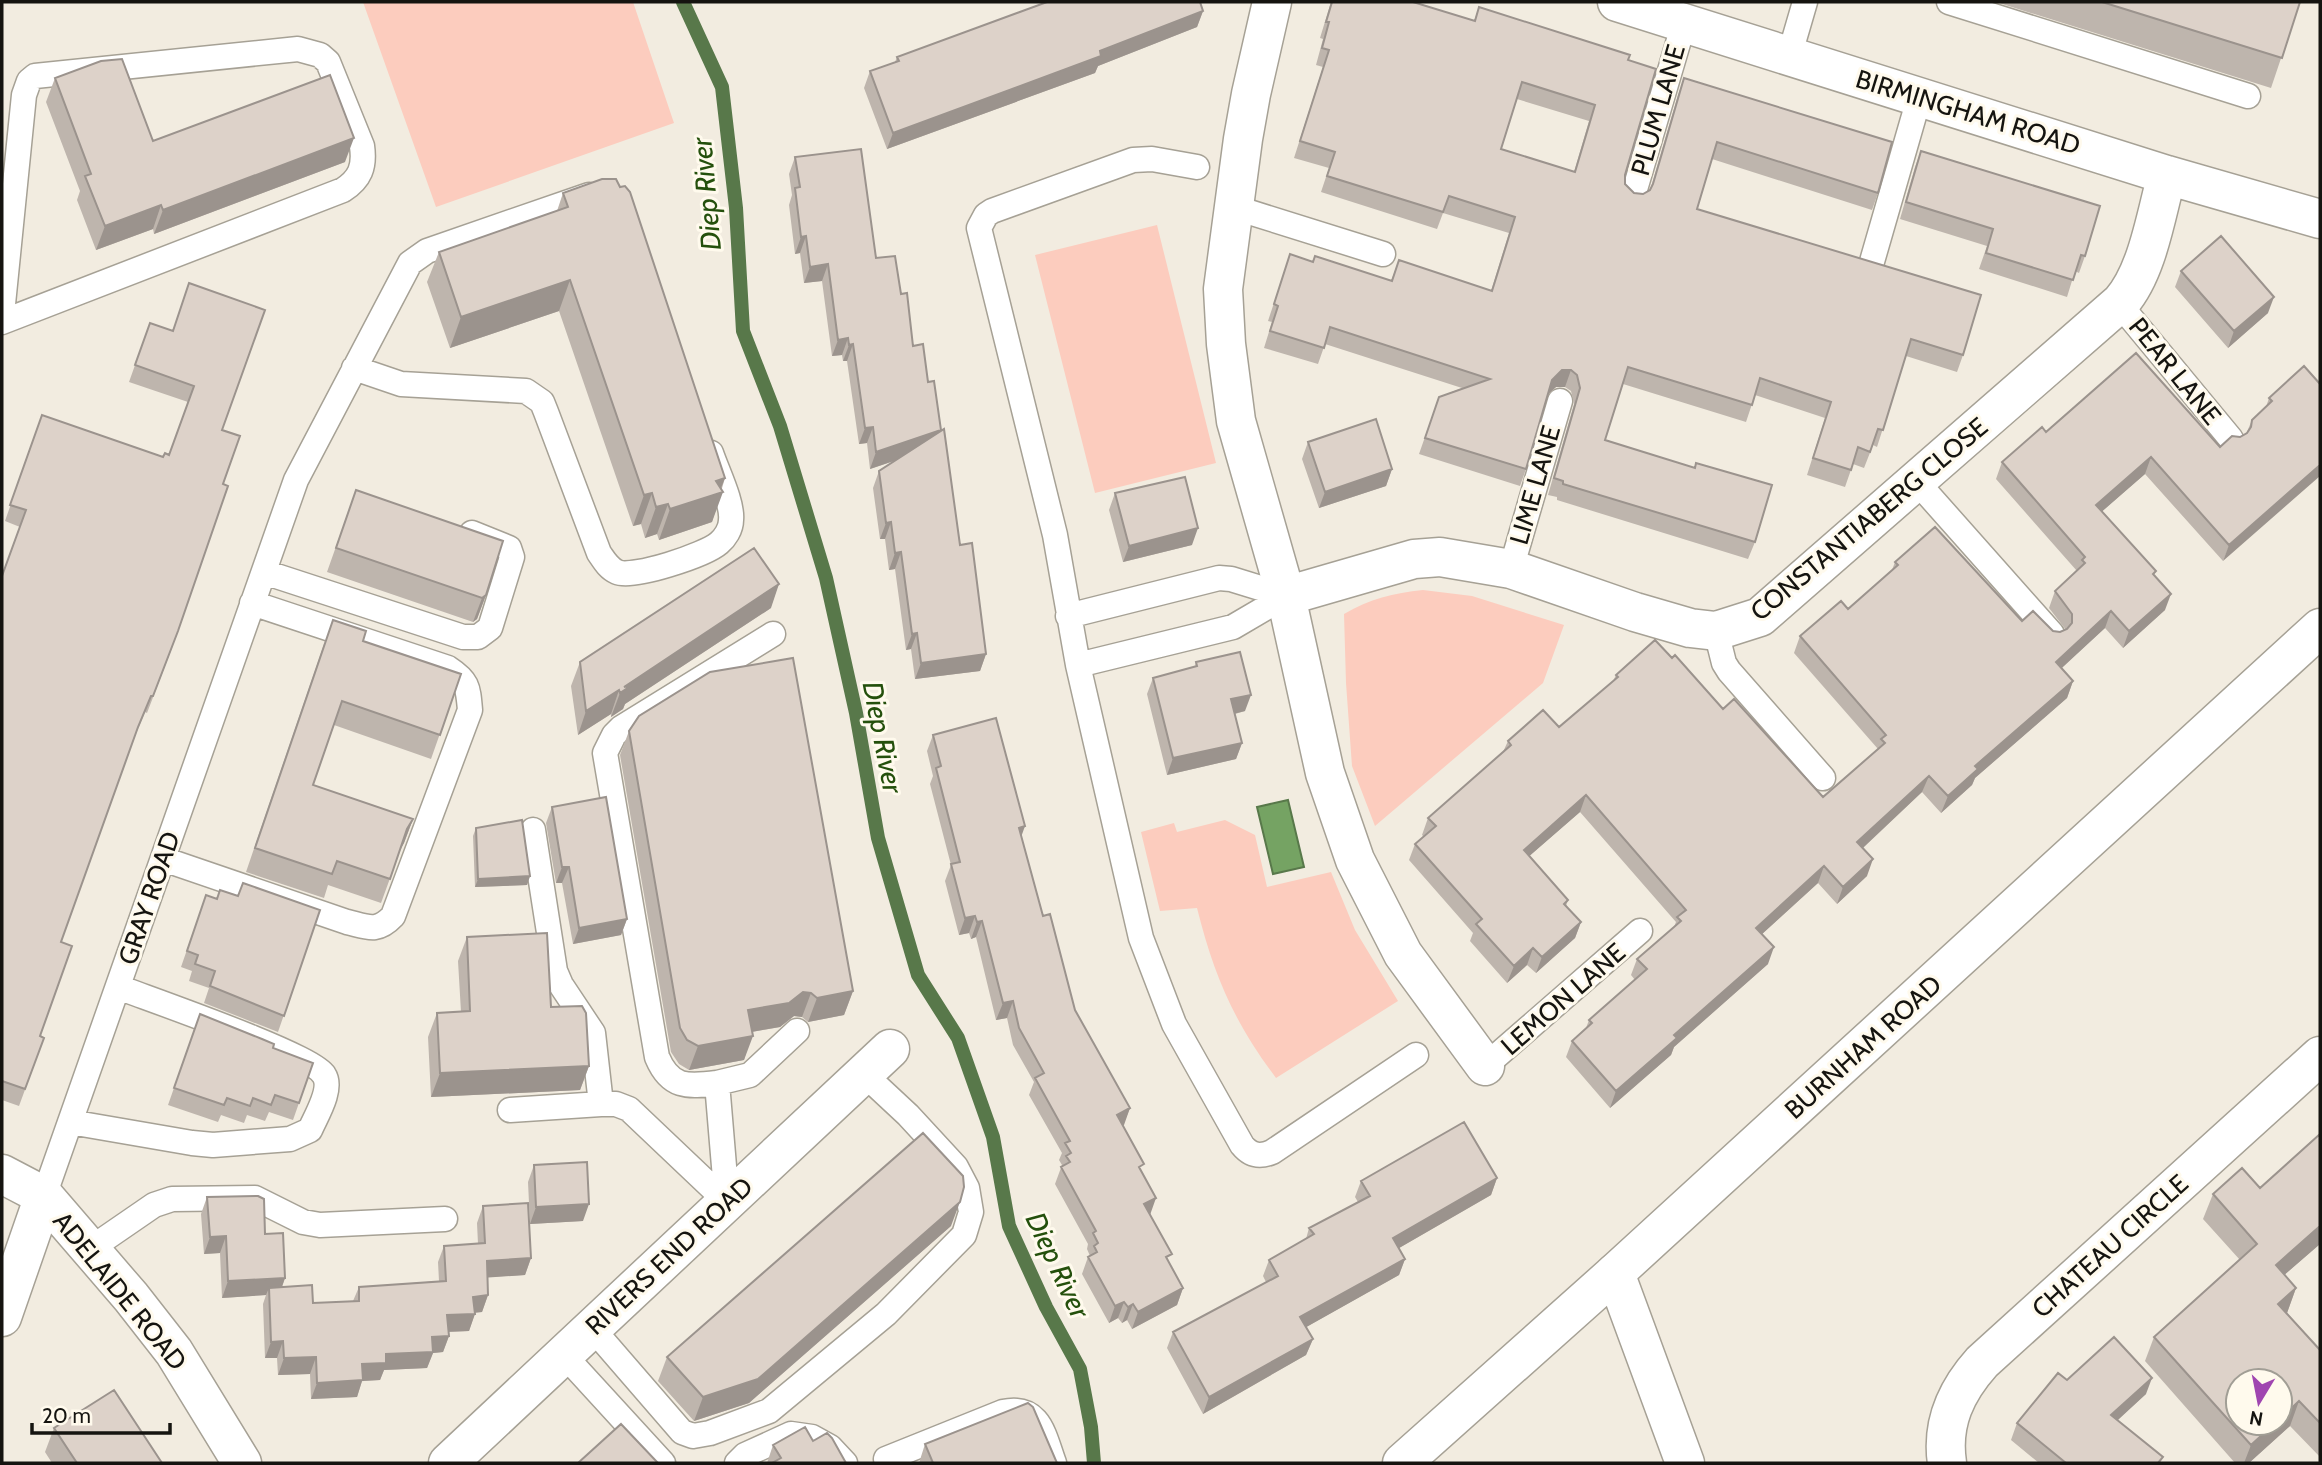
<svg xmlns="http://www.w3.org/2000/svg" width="2322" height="1465" font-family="Cabin,sans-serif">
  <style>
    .green { fill: #fcccbe }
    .water { fill: #75a363; stroke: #58784a; stroke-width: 2 }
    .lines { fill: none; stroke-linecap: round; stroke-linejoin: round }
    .stream { stroke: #58784a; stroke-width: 14 }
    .lane-casing { stroke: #a6a195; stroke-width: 27 }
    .street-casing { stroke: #a6a195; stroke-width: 41 }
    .secondary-casing { stroke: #a6a195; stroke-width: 41 }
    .lane { stroke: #fff; stroke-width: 24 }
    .street { stroke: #fff; stroke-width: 38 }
    .secondary { stroke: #fff; stroke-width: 38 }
    .wall { fill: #beb5ad; fill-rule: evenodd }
    .shaded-wall { fill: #9b938d }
    .building { fill: #ddd2c9; stroke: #9b938d; stroke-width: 2; fill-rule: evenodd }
    .labels { text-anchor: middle; stroke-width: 6; stroke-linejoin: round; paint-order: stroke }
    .street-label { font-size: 26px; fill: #151410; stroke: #fffaed }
    .water-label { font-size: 28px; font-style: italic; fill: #24500c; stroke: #fffaed }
  </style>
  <rect width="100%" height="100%" fill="#f2ece0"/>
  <path class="green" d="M363,2H633L674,123L436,207Z
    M1157,225L1216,463L1095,493L1035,255Z
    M1423,590L1472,596L1564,625L1543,683L1375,826L1352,766L1346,683L1344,614C1370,599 1393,593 1423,590Z
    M1225,820L1255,835L1267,887L1331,872L1355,930L1398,1001L1276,1078C1234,1022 1214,976 1197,908L1160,911L1141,832L1174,823L1177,832Z"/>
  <path class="water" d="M1288,800L1304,867L1273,874L1257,807Z"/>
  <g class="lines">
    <path class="stream" d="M683,2L722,87L736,208L743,331L780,426L826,578L856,713L878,838L918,975L958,1038L993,1137L1009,1226L1046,1307L1080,1369L1091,1427L1094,1463"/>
    <g class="lane-casing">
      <path id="lane" d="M1949,2L2248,96
        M1789,57L1805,2
        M1197,167L1152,159L1133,160L992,211L986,215L979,228L1055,535L1078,665L1141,938L1174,1024L1242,1145C1251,1156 1260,1157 1272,1152L1416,1055
        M1633,196L1684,23
        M1233,207L1383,254
        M1871,265L1920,95
        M2121,302L2130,317L2231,439
        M2,314L24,95L29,81L35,76L298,49L320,55L328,62L362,146C365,167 360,179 343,190L2,322
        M354,368L401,384L526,391L542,402L546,412L599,553C604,560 608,568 617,572C633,579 705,555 719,543C725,538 731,529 731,520C733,503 717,471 711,453
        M1917,482L2052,634
        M1511,569L1560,401
        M264,572L463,637H478L490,628L512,557L509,548L472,533
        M1068,616L1219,578L1231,579L1286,596
        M1716,631L1724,663L1729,671L1823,778
        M1078,665L1233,627L1286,596
        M533,830L555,971L561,985L593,1033L601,1104H616L629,1109L727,1202
        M163,859L347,922C368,927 377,933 393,916L470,710C468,687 468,681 448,668L252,603
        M1485,1066L1640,931
        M717,1083C687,1087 670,1088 657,1057L605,753L614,735L621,728L773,634
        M510,1110L601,1104
        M70,1122L192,1143L213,1145L290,1139L310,1130C316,1116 333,1089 324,1075C312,1055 149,999 118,987
        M44,1196L296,480L410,263L427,251L589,195
        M727,1202L717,1083L750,1075L797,1031
        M90,1249L154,1205L172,1199L255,1198L303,1222L320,1225L445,1219
        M592,1328L682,1432L693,1436L710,1433L769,1411L886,1314L964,1235L971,1212L967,1188L956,1167L908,1115L864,1074
        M564,1355L663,1463
        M886,1459L1003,1412C1040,1404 1044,1436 1054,1463
        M737,1463L745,1455L791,1434L812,1437L830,1447L845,1463"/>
    </g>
    <g class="street-casing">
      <path id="street" d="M1272,2L1251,94L1243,139L1223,289L1226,344L1236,421L1286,596L1325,773L1355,860L1403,954L1485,1066
        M1617,2L2167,175L2320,219
        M1286,596L1414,559L1440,557L1511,569L1635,612L1690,628L1716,631L1760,617L2121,302C2148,271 2156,214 2167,175
        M2,1174L44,1196L131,1297L174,1352L242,1463
        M1615,1273L1685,1463
        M2,1317L44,1196
        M448,1463L890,1049
        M1947,1463C1941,1423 1956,1391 1982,1362L2320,1056"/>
    </g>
    <g class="secondary-casing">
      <path id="secondary" d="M1402,1463L1615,1273L2320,628"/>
    </g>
    <use href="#lane" class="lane"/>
    <use href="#street" class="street"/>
    <use href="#secondary" class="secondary"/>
  </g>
  <path class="wall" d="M1331,2H1413L1474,21L1479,7L1628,60L1625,184L1634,193L1643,194L1650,190L1651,187L1678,95L1684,78L1878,193L1872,210L1712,159L1697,209L1963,355L1957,372L1906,356L1877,447L1873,445L1864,468L1853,464L1845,487L1807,475L1825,418L1755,395L1746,422L1623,384L1605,440L1755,542L1748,559L1557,500V497L1548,495L1574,404L1571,391L1565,387H1556L1548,395L1526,469L1520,486L1419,454L1439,397L1462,388L1325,344L1318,364L1264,348L1272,322L1268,321L1290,254L1313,262L1391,281L1399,260L1491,291L1509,233L1443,213L1437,229L1321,192L1329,168L1294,158L1323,67L1316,65L1323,39L1320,38ZM1517,99L1589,121L1574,172L1501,149Z
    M1996,2H2300L2271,88Z
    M1203,11L1197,27L1098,66L1095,73L887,149L864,88L870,71L895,62L897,57Z
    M55,78L153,141L345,162L154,234L153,229L96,250L77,200L80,191L46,102Z
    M1921,151L2085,256L2079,273L2075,271L2067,297L1979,269L1987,246L1900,219L1915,167Z
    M795,157L876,258L901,294L913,346L928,382L941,431L960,545L986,654L980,671L915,679L911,649L906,650L895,569L889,570L885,539H880L873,488L879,471L897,460L870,469L867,443L859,444L847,361H843L842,355L832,356L822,281L804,283L800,253L795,254L789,205L792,195L789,174Z
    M563,193L725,478L712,522L659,540L657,534L645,538L641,524L633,526L559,311L450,348L427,282L439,252L557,211Z
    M2181,271L2268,313L2228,348L2175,287Z
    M150,323L172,331L222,430L223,484L172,648L147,713L145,712L133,741L61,942L40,1036L44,1038L19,1106L2,1100V576L20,527L5,521L42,415L163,457L169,455L188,402L129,382Z
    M2304,366L2223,561L2145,474L2102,511L2156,571L2154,575L2165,610L2123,648L2105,628L2061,668L2073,681L2067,698L1975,778L1972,785L1941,813L1922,792L1863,848L1867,876L1837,904L1818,883L1762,934L1768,964L1674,1047L1671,1055L1610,1108L1566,1057L1572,1041L1586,1028L1589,1020L1635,980L1631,975L1637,959L1674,927L1676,922L1580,812L1529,856L1568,900L1566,906L1581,922L1575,938L1536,973L1527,965L1507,983L1470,941L1473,933L1409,860L1415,844L1424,837L1422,835L1428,818L1503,752L1508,741L1559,727L1613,681L1616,675L1672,658L1723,709L1823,797L1878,749L1794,653L1800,636L1848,609L1892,570L1895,562L2022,621L2053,631L2060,632L2066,630L2049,608L2055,591L2077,571L1996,479L2002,462L2046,432L2220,447L2246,434L2252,420L2266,407L2269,398Z
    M1308,442L1392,469L1386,486L1319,508L1302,459Z
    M356,490L486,595L477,619L473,622L327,572Z
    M1115,493L1192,545L1123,562L1109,510Z
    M771,608L625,704L623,709L611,717V714L578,735L571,686L580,662Z
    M363,641L461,674L431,759L334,725L313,785L413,819L404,843L400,851L381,903L328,885L324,898L246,872L324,644Z
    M1196,662L1245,711L1235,714L1242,743L1236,759L1167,775L1147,694L1153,678L1195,667Z
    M629,731L853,991L844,1015L808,1022L802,1017L794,1016L780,1027L752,1032L744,1060L689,1070L679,1064L671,1052L620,755Z
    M933,735L1021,836L1043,916L1075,1010L1130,1108L1123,1125L1141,1172L1150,1215L1169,1262L1183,1288L1177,1305L1132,1329L1127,1320L1122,1323L1118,1318L1109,1323L1082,1274L1088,1257L1090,1256L1087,1249L1088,1244L1055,1184L1062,1165L1059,1160L1062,1153L1029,1095L1034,1082L1013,1045L1007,1018L996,1020L976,937L971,939L969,933L959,935L945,881L951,865L930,784L933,776L927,751Z
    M552,807L627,919L621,935L573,944L562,883H556L546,823Z
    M476,828L530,876L527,885L475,887L473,836Z
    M206,895L217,899L238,896L320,910L278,1032L204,1003L209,988L189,981L192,971L181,967Z
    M467,937L551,1007L589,1066L580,1090L431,1097L428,1037L437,1013L461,1012L458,961Z
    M200,1014L273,1048L313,1063L293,1120L269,1112L265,1121L247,1115L244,1123L221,1115L218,1122L168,1105Z
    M2320,1134V1244L2284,1275L2296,1288L2287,1313L2320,1350V1457L2290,1426L2249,1463H2235L2145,1361L2154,1337L2240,1260L2203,1219L2213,1194L2260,1188Z
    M534,1165L583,1221L530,1224L528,1182Z
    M1497,1178L1491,1195L1399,1248L1405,1259L1399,1275L1306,1327L1313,1339L1306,1355L1203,1414L1167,1348L1173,1332L1266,1282L1263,1276L1269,1260L1306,1239L1309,1228L1358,1202L1355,1197L1361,1181Z
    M207,1197L265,1234L285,1278L282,1287L313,1303L353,1301L359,1287L439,1281L438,1262L444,1246L478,1244L477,1223L483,1206L531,1258L525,1275L487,1277L488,1295L482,1312L475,1313L469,1331L449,1332V1336L443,1352L433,1353L427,1368L384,1370L380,1380L362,1381L357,1397L311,1399L310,1374L278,1375L277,1358H265L263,1304L266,1295L222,1298L220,1253L204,1254L201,1214Z
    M951,1226L749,1403L694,1421L658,1381L667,1357Z
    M2067,1380L2146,1394L2117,1420L2163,1457L2160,1463H2039L2011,1440L2017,1423Z
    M54,1428L162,1463H52L45,1452Z
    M813,1441L846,1463H767L773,1445Z
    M925,1444L1057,1463H919Z"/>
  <path class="shaded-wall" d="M1203,11L1197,27L1098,66L1095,73L887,149L893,133Z
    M354,138L345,162L154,234L163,210Z
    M161,205L153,229L96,250L105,226Z
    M806,236L800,253L795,254L801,237Z
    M828,264L822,281L804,283L810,267Z
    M570,280L559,311L450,348L461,317Z
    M2274,297L2268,313L2228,348L2234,331Z
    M848,338L842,355L832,356L838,340Z
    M853,344L847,361H843L849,345Z
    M1562,370H1571L1565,387H1556L1546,396L1552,380Z
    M873,427L867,443L859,444L865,428Z
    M941,430L935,447L870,469L876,452Z
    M2151,457L2145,474L2090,522L2096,505Z
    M2320,465V476L2223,561L2229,545Z
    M1392,469L1386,486L1319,508L1325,492Z
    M725,478L719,493L723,492L712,522L659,540L670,509L716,481Z
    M652,493L641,524L633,526L644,495Z
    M668,504L657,534L645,538L656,507Z
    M891,522L885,539H880L886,523Z
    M1198,528L1192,545L1123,562L1129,546Z
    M901,552L895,569L889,570L895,553Z
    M779,584L771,608L625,704L623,709L611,717L620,693L624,687Z
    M2171,594L2165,610L2123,648L2129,631Z
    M486,595L477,619L473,622L482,598Z
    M2111,611L2105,628L2050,679L2056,662Z
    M917,633L911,649L906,650L912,634Z
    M986,654L980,671L915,679L921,663Z
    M2073,681L2067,698L1975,778L1972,785L1941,813L1948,796L1975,766Z
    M619,690L611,714L578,735L586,711Z
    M1251,695L1245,711L1225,716L1231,699Z
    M1242,743L1236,759L1167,775L1173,758Z
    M1929,776L1922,792L1851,859L1857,842Z
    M1586,795L1580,812L1518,866L1524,850Z
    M413,819L404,843L398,853L407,829Z
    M1025,826L1019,843V828Z
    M1873,859L1867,876L1837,904L1843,887Z
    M1824,866L1818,883L1750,945L1756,928Z
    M562,867H569L562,883H556Z
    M530,876L527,885L475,887L478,879Z
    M975,916L969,933L959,935L965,918Z
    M627,919L621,935L573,944L579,928Z
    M982,921L976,937L971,939L977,922Z
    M1581,922L1575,938L1536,973L1542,957Z
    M1774,947L1768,964L1674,1047L1671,1055L1610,1108L1616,1091L1674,1035Z
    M1533,948L1527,965L1507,983L1514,966Z
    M853,991L844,1015L808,1022L817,998Z
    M803,992L811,993L802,1017L794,1016L780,1027L739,1034L748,1010Z
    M1013,1001L1007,1018L996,1020L1003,1003Z
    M753,1036L744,1060L689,1070L698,1046Z
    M589,1066L580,1090L431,1097L440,1073Z
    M1130,1108L1124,1125L1111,1132L1117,1115Z
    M1497,1178L1491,1195L1387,1255L1393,1238Z
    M1156,1198L1150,1215L1144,1204Z
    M960,1202L951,1226L749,1403L694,1421L703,1397Z
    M589,1204L583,1221L530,1224L536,1207Z
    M2320,1226V1244L2267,1290L2276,1265Z
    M226,1236L220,1253L204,1254L210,1237Z
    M531,1258L525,1275L481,1278L487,1261Z
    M1405,1259L1399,1275L1294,1334L1300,1317Z
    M285,1278L279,1295L269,1288L266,1295L222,1298L228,1281Z
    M1183,1288L1177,1305L1132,1329L1138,1312Z
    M2296,1288L2287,1313L2278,1304Z
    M488,1295L482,1312L467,1313L473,1297Z
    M1124,1302L1118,1318L1109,1323L1115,1306Z
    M1133,1304L1127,1320L1122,1323L1128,1307Z
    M475,1314L469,1331L441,1332L447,1315Z
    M449,1336L443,1352L433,1353L427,1368L384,1370L380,1380L362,1381L357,1397L311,1399L317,1383L386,1354L432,1337Z
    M1313,1339L1306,1355L1203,1414L1209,1397Z
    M283,1341L277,1358H265L271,1342Z
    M316,1357L310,1374L278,1375L284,1358Z
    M2152,1378L2146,1394L2105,1432L2111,1415Z
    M2299,1401L2290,1426L2249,1463H2244L2251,1445L2275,1423H2280V1419Z"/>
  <path class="building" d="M1047,2H1200L1203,11L1100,51L1101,56L893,133L870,71L899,61L897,57Z
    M1332,2H1413L1475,21L1479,7L1630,55L1628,60L1656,69L1625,175V184L1634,193L1643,194L1650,190L1653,184L1684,78L1892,142L1878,193L1717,142L1697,209L1981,295L1963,355L1911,339L1883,430L1878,429L1870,452L1858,447L1851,470L1813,458L1831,402L1760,378L1752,405L1628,367L1605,440L1695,468L1696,463L1772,485L1755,542L1563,484V481L1554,478L1580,388L1577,375L1571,370H1562L1552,380L1526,469L1425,438L1439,397L1490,379L1330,327L1324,348L1270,331L1278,306L1274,304L1290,254L1313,262L1315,256L1392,281L1399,260L1492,291L1515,217L1449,196L1443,212L1327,176L1335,152L1300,141L1329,50L1322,48L1329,22H1326ZM1522,82L1595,105L1575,172L1501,149Z
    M2102,2H2300L2282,58Z
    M122,59L153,141L330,75L354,138L163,210L161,205L105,226L85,176L91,174L55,78L101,61Z
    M861,149L876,258L895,256L901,294L907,293L913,346L923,344L928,382L934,381L941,430L876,452L873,427L865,428L853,344L849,345L848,338L838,340L828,264L810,267L806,236L801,237L795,188L800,187L795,157Z
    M1921,151L2100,206L2085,256L2081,255L2073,280L1986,253L1993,229L1906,202Z
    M602,179H616L620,187L625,186L630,192L725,478L716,481L723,492L670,509L668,504L656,507L652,493L644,495L570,280L461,317L439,252L568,207L563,193Z
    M2221,236L2274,297L2234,331L2181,271Z
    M189,283L265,310L222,430L240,436L223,484L228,486L178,631L153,696H151L138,727L61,942L72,946L40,1036L44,1038L25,1089L2,1081V576L26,510L10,505L42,415L163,457L165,453L169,455L194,386L135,365L150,323L173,331Z
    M2136,353L2220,447L2232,436L2240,437L2247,433L2251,427L2252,420L2272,401L2269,398L2304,366L2320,384V465L2229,545L2151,457L2096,505L2156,571L2153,574L2171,594L2129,631L2111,611L2056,662L2073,681L1975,766L1978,769L1948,796L1929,776L1857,842L1873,859L1843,887L1824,866L1756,928L1774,947L1674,1035L1677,1038L1616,1091L1572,1041L1592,1023L1589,1020L1647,969L1637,959L1681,921L1677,917L1686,910L1586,795L1524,850L1568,900L1564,904L1581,922L1542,957L1533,948L1514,966L1476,924L1482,919L1415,844L1436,826L1428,818L1511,745L1508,741L1543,710L1559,727L1618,677L1616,675L1655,640L1672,658L1675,655L1723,709L1734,699L1823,797L1885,743L1881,739L1886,735L1800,636L1841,601L1848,609L1898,565L1895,562L1935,527L2022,621L2033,611L2053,631L2060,632L2067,629L2072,623V614L2055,591L2085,563L2082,560L2085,557L2002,462L2042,427L2046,432Z
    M1376,419L1392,469L1325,492L1308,442Z
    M944,429L960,545L972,543L986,654L921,663L917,633L912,634L901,552L895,553L891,522L886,523L879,471Z
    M1185,477L1198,528L1129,546L1115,493Z
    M356,490L503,541L486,595L482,598L336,548Z
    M754,548L779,584L624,687L632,685L620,693L619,690L586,711L580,662Z
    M333,620L366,631L363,641L461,674L440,735L342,701L313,785L413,819L407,829L390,879L337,861L332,874L255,848Z
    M1240,652L1251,695L1231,699L1242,743L1173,758L1153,678L1197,666L1196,662Z
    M793,658L853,991L817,998L811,993L803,992L789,1003L748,1010L753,1036L698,1046L687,1040L680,1028L629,731L639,716L710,672Z
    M996,718L1025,826L1019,828L1043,916L1050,914L1075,1010L1130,1108L1117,1115L1144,1164L1139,1167L1156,1198L1144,1204L1172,1254L1166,1257L1183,1288L1138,1312L1133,1304L1128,1307L1124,1302L1115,1306L1088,1257L1097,1252L1094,1246L1098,1243L1093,1233L1096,1231L1061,1167L1070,1162L1066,1156L1071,1153L1065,1143L1070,1141L1035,1078L1044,1073L1019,1028L1013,1001L1003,1003L982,921L977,922L975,916L965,918L951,864L960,862L936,768L941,766L933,735Z
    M606,797L627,919L579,928L569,867H562L552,807Z
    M522,820L530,876L478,879L476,828Z
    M243,883L320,910L284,1016L210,986L215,971L195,964L198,955L187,951L206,895L217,899L220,890L238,896Z
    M547,933L551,1007L582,1006L586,1013L589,1066L440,1073L437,1013L470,1011L467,937Z
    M200,1014L262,1039L274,1044L273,1048L313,1063L299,1103L275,1095L271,1105L253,1098L250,1106L227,1098L224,1105L174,1088Z
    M1464,1122L1497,1178L1393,1238L1405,1259L1300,1317L1313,1339L1209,1397L1173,1332L1278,1276L1269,1260L1314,1234L1309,1228L1370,1196L1361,1181Z
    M923,1133L963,1176L964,1187L960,1202L758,1379L703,1397L667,1357Z
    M2320,1134V1226L2276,1265L2296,1288L2278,1304L2320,1350V1423L2299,1401L2280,1419V1381H2238V1423H2275L2251,1445L2154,1337L2257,1244L2213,1194L2242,1168L2260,1188Z
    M587,1162L589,1204L536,1207L534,1165Z
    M258,1196L264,1199L265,1234L283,1233L285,1278L228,1281L226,1236L210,1237L207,1197Z
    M528,1203L531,1258L487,1261L488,1295L473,1297L475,1314L447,1315L449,1336L432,1337L433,1352L386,1354V1363L362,1364L363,1380L317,1383L316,1357L284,1358L283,1341L271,1342L269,1288L312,1285L313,1303L359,1301V1287L446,1281L444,1246L485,1243L483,1206Z
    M2114,1337L2152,1378L2111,1415L2163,1457L2158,1463H2066L2017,1423L2058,1373L2067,1380Z
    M114,1390L162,1463H77L54,1428Z
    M1028,1403L1033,1407L1057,1463H933L925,1444Z
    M621,1424L658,1463H578Z
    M805,1427L813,1441L827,1433L832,1438L846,1463H772L781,1458L773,1445Z"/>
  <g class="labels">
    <g class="street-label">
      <text transform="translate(1658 110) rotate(-74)" y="9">PLUM LANE</text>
      <text transform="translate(1968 112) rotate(17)" y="9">BIRMINGHAM ROAD</text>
      <text transform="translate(2175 371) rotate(51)" y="9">PEAR LANE</text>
      <text transform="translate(1535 485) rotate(-74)" y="9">LIME LANE</text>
      <text transform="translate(1869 519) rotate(-40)" y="9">CONSTANTIABERG CLOSE</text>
      <text transform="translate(149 898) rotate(-71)" y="9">GRAY ROAD</text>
      <text transform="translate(1563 999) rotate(-41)" y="9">LEMON LANE</text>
      <text transform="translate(1863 1047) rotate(-42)" y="9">BURNHAM ROAD</text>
      <text transform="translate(2110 1246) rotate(-42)" y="9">CHATEAU CIRCLE</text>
      <text transform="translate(669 1256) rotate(-43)" y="9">RIVERS END ROAD</text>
      <text transform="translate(120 1291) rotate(51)" y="9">ADELAIDE ROAD</text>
    </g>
    <g class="water-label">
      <text transform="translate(706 194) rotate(-95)" y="10">Diep River</text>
      <text transform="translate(883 737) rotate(79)" y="10">Diep River</text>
      <text transform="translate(1058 1265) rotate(65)" y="10">Diep River</text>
    </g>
  </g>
  <rect width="2322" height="1465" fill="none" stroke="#151410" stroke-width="7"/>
  <g transform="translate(2259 1402) rotate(190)"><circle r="33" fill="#fffaed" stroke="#a19e95" stroke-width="2"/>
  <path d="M0-5L12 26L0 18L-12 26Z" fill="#a045b0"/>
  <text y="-10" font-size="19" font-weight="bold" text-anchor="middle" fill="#151410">N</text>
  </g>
  <path d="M32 1423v10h138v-10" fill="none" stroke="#151410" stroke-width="3.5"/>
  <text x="42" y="1423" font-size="21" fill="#151410" stroke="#fffaed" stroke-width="5" paint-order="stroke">20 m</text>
</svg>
